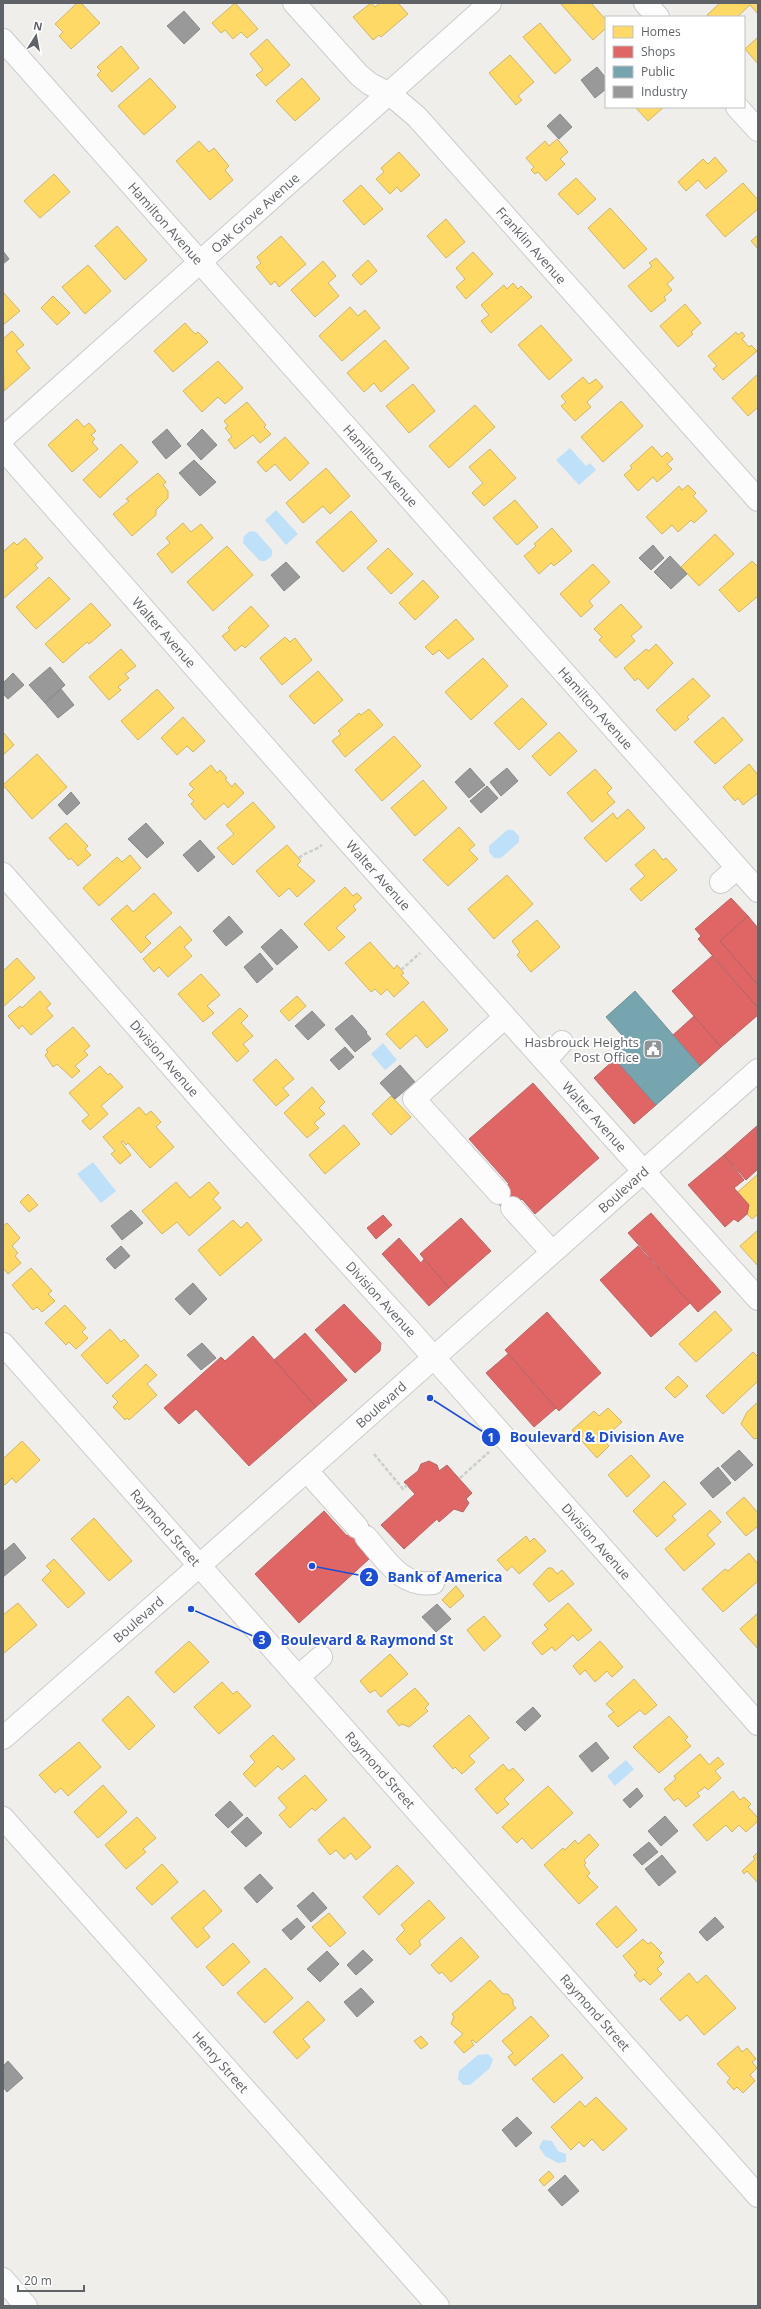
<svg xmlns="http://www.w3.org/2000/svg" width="761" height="2309" font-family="'Open Sans',sans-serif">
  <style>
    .water { fill: #bfe0f9 }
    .homes { fill: #ffd966; stroke: #cfb667 }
    .shops { fill: #e06666; stroke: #b96567 }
    .public { fill: #76a5af; stroke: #6f919a }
    .industry { fill: #999; stroke: #88898a }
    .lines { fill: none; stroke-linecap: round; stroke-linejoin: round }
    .minor-casing { stroke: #cbcccc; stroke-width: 24 }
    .path { stroke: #cacfcc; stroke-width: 2.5; stroke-dasharray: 4 2; stroke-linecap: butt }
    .minor { stroke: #fdfcfc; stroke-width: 22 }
    .labels { text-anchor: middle; stroke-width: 4; stroke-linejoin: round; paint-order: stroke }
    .street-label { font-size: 13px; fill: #5f6368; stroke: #fff }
    .poi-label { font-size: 13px; fill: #5f6368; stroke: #fff; text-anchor: end }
    .leader { fill: none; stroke: #1d4ed8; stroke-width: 1.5 }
    .callout-dot { fill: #1d4ed8; stroke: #fff; stroke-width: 1.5 }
    .mark-label { font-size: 12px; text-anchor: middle; font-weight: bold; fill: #fff }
    .callout-label { font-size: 14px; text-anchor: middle; font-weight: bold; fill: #1d4ed8; stroke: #fff; stroke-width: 4; stroke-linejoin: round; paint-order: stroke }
  </style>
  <rect width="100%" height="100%" fill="#efeeea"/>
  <path class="water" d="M570,448L586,466L590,463L596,470L579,485L556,460Z
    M276,510L298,534L286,545L265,520Z
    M250,531L256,532L272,550V556L265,561H260L243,543L244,536Z
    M507,830H513L519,836V842L501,858H494L489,852V846Z
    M383,1043L397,1060L385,1070L371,1054Z
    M93,1162L116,1191L101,1203L77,1174Z
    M626,1760L634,1769L615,1786L607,1776Z
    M488,2054L493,2059L490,2068L470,2085H463L458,2079L459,2071L478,2055Z
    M543,2140L552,2141L558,2151L566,2154V2162L558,2163L545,2156L539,2147Z"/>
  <path class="homes" d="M77,3H81L100,23L71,49L59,36L63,32L55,24Z
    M235,3L258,29L247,38L241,32L233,39L225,30L221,33L212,23Z
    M371,3L375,7L380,3H398L408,14L381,37L379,35L373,40L353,17Z
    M560,3H591L606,20V28L593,40Z
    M720,3H758V14L750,5L737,17H709L707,15Z
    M540,23L571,60L555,74L523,37Z
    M758,37V64L745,49Z
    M267,39L290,65L266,86L256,75L263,70L250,54Z
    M121,46L139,68L112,92L97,75L101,71L97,67Z
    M510,55L534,82L518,96L522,100L516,105L489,73Z
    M150,78L176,107L144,135L118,106Z
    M302,78L320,99L295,121L276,101Z
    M635,107H664L648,121Z
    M557,139L568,152L560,159L565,164L546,181L538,172L535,174L531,170L534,167L526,158L545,141L549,146Z
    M199,141L209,152L214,148L229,166L225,170L233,180L210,200L176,161Z
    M399,152L420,175L401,192L397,187L390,194L376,179L384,172L381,168Z
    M715,157L727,171L706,189L698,180L686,191L678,182L703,159L708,164Z
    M54,174L70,192L40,218L24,201Z
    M576,178L596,199L578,215L558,194Z
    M743,183L758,200V209L725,237L706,215Z
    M361,185L383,209L364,225L343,201Z
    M610,208L647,249L624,269L588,228Z
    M446,219L465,242L446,258L427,236Z
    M117,226L147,260L125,280L95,246Z
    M758,235V249L751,241Z
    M281,236L306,264L279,287L275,281L271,285L256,267L261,263L257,257Z
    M473,252L493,274L466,299L456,287L465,279L456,268Z
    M656,258L674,278L667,284L672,290L664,297L666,300L651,312L628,286L652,266L649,263Z
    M368,260L377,271L361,285L352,275Z
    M323,261L336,276L328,283L339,296L315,317L291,290Z
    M88,265L111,291L85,314L62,287Z
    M513,283L518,289L521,286L532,297L491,333L481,321L489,315L481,305L504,285L507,289Z
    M3,292L20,311L3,325Z
    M53,296L70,313L57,325L41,308Z
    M685,304L701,323L691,332L693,334L678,347L660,326Z
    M350,307L358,316L365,310L380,328L342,361L319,336Z
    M185,323L195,334L198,332L208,342L173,372L154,351Z
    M541,325L572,360L549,380L518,345Z
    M12,331L24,345L16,351L30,368L4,391L3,339Z
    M736,332L738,335L742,332L745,336L742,339L749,347L751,345L757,351L723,380L713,369L717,366L708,356Z
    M385,340L409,368L381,392L374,383L364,392L347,373Z
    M218,361L243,388L225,404L218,397L202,412L183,391Z
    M758,374V407L748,416L732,398Z
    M583,377L589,384L596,379L603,387L587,402L591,407L575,421L561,406L566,402L561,396Z
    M413,384L435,411L409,433L386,406Z
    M621,401L643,426L603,462L581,437Z
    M247,402L266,425L264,427L271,434L260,443L253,435L235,449L228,440L232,437L225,428L228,426L224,421Z
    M475,405L495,427L449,468L429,446Z
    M77,419L84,427L89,423L96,431L91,435L95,439L92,442L98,449L72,472L48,445Z
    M285,437L309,463L290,481L275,464L266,472L257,462Z
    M121,444L138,462L100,498L83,480Z
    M652,446L662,457L667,452L673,459L667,464L672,469L657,482L653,477L638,491L624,475L632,468L630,466Z
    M490,449L516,478L484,506L472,493L483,483L469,467Z
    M326,468L350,496L330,514L323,506L303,523L286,503Z
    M158,473L166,482L163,485L168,491V498L156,510V515L132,536L113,514L129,501L126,499Z
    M688,485L696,493L693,496L707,511L694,523L691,520L678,532L672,525L662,534L646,517L679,486L682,490Z
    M515,500L538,527L517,545L493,518Z
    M351,511L377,541L343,572L316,542Z
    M183,523L191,532L201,524L213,538L172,573L157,554L170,543L166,538Z
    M552,528L572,551L554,566L551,563L539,574L524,556L536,546L534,544Z
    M715,534L734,554L699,586L681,567Z
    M25,538L43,558L35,565L38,568L3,599V552L14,542L17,545Z
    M227,546L253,575L213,611L187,582Z
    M388,548L413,574L391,594L367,568Z
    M752,561L758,567V596L739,612L719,590Z
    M593,564L610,582L589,601L593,606L581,617L560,594Z
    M49,577L70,599L36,629L16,607Z
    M423,580L439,597L415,620L399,603Z
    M91,603L111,625L89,644L87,642L63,663L45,644Z
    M621,604L642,627L631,636L635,641L616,658L599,640L602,637L594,629Z
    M251,606L269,626L245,648L242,645L235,651L222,636L230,630L228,628Z
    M456,619L474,639L448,659L439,650L433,655L425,647Z
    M285,637L290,642L295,638L312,660L282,685L260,658Z
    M656,644L673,663L648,689L638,678L635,681L624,668L646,649L649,651Z
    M121,649L136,666L125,674L129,678L118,687L121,690L109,700L89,677Z
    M483,658L508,686L471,720L445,692Z
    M318,671L343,700L314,724L289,696Z
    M693,678L710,696L687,717L689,719L675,731L656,710Z
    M157,689L174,708L138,740L121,721Z
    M522,698L547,724L519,750L494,723Z
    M369,709L383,725L345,757L332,741L341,734L338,731L359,713L361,715Z
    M183,717L205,741L193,752L187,746L177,755L161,738Z
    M723,717L743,740L715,764L694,742Z
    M3,732L14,745L3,755Z
    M559,732L577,751L550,776L532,756Z
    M394,736L421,766L382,801L355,770Z
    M37,754L67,787L32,819L3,785Z
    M749,764L758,775V793L743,805L738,798L735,801L723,787Z
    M211,765L217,773L220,770L227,778L225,779L232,787L235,783L244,793L228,808L224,803L205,820L191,804L194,801L188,795L194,789L189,784Z
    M595,769L612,788L607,793L615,802L592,822L567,793Z
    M423,780L447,808L415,836L391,808Z
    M253,802L275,827L233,865L217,848L234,834L226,825Z
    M628,809L645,828L606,862L584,838L613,813L617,819Z
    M66,823L88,846L85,849L91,855L78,866L71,858L69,860L49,838Z
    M459,827L475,845L469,850L478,859L448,886L423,860Z
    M287,845L301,861L297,865L315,881L297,897L289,888L279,897L256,871Z
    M654,849L663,860L666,858L677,870L641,901L630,889L645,876L635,865Z
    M130,855L141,868L99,906L83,888L117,857L122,862Z
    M507,875L533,904L494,939L468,909Z
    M345,887L353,896L357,893L362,898L353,906L356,910L336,928L345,937L329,951L304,924Z
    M154,893L172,913L145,937L151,943L141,953L111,919L127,905L133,912Z
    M537,920L560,947L531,972L517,955L520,952L512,941Z
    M180,926L192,940L184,947L192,956L168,977L159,967L154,972L143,959Z
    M370,942L394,969L397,965L404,973L401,975L409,983L394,997L387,989L381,995L375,989L371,992L345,963Z
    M17,958L35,978L3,1007V971Z
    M201,974L220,995L207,1006L214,1013L203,1022L178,994Z
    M40,991L51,1004L46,1008L53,1016L31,1035L22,1025L19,1029L8,1016L20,1006L22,1008Z
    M297,996L306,1006L289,1021L280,1011Z
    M423,1001L448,1030L427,1048L416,1035L400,1049L386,1034Z
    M240,1008L248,1016L241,1023L253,1036L243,1044L249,1051L237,1062L212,1033Z
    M73,1027L90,1046L84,1051L88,1055L75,1066L80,1071L72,1078L57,1064L53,1067L45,1055L48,1052L46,1050Z
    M276,1059L294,1079L283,1088L289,1095L276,1106L253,1080Z
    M100,1066L108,1075L110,1073L123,1087L101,1106L108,1114L90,1130L82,1121L89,1115L69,1093Z
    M312,1087L325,1102L319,1108L325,1114L314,1123L319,1128L307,1138L284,1113Z
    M391,1096L411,1117L391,1135L372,1114Z
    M139,1107L146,1115L151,1111L161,1122L156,1127L174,1147L150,1168L128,1143L126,1145L123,1141L121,1142L131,1155L120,1164L111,1154L115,1151L103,1137Z
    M344,1125L360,1144L325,1174L309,1155Z
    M758,1174V1214L752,1219L747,1214L749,1205L738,1192Z
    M176,1182L190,1198L209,1182L219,1193L213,1199L221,1208L189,1236L177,1222L162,1234L142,1211Z
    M28,1194L38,1205L29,1212L20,1202Z
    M233,1220L241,1228L247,1222L262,1240L220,1276L198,1250Z
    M7,1223L20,1238L12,1246L18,1253L15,1256L21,1263L8,1274L3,1268V1226Z
    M758,1230V1266L740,1246Z
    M31,1268L52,1291L48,1294L55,1301L42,1312L37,1307L33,1310L12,1285Z
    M65,1305L86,1328L82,1332L88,1338L76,1349L69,1342L66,1345L45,1323Z
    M715,1311L732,1330L696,1362L679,1344Z
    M110,1329L121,1342L124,1339L139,1356L107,1384L81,1355Z
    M753,1352L758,1357V1381L723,1414L706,1396Z
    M146,1364L157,1375L147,1384L157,1395L129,1420L127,1418L125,1420L113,1407L118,1402L112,1396Z
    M678,1376L688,1386L675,1398L665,1388Z
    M758,1402V1438L754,1439L741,1424L747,1412Z
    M608,1408L622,1422L603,1439L609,1446L597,1458L572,1430L594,1411L599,1416Z
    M22,1441L40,1460L16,1483L12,1478L5,1485L3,1483V1459Z
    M631,1455L650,1476L627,1497L608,1475Z
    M664,1481L686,1504L672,1516L676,1520L657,1537L633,1511Z
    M744,1497L758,1513V1526L746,1536L726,1513Z
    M710,1510L721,1522L707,1535L715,1544L684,1571L665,1549Z
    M94,1518L132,1561L109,1581L71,1539Z
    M526,1536L530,1542L534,1538L546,1551L519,1574L512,1566L507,1571L497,1560Z
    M749,1553L758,1564V1581L723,1612L702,1589L725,1569L728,1571Z
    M54,1559L85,1593L68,1608L42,1580L51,1571L46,1566Z
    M548,1568H552L557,1574L562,1570L574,1584L549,1602L533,1584Z
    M456,1586L464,1596L450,1608L442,1600Z
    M18,1603L37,1625L3,1654V1615Z
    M568,1603L592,1630L578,1641L573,1635L555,1651L552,1647L542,1655L532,1643L548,1629L544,1625Z
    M758,1613V1649L740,1629Z
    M484,1616L501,1636L484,1651L467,1630Z
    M189,1641L209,1662L174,1693L155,1672Z
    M600,1641L623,1667L612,1677L607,1671L595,1682L585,1670L580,1675L573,1666Z
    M390,1654L408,1674L381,1697L375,1690L370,1693L360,1681Z
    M634,1679L657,1705L645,1715L640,1710L618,1727L608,1716L614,1712L606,1704Z
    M222,1682L233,1694L237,1691L251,1706L219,1734L194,1707Z
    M415,1688L429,1704L425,1708L428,1711L409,1727L402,1724L399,1726L387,1711Z
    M128,1696L155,1726L129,1750L102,1720Z
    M469,1715L489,1738L469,1756L475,1762L462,1774L455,1767L453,1769L433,1746Z
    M669,1716L688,1737L685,1740L691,1746L659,1773L633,1747Z
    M273,1735L295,1759L282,1770L278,1766L255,1787L243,1774L255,1762L250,1756Z
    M79,1742L101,1767L68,1796L61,1788L55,1793L39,1775Z
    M700,1754L709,1765L718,1757L724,1764L715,1771L721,1778L708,1790L705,1787L697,1793L700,1796L686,1807L678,1798L674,1801L664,1789L676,1779L674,1776Z
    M503,1764L509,1771L513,1768L524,1780L504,1799L509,1804L497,1814L475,1789Z
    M305,1775L327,1800L315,1811L312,1808L290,1828L279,1815L287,1808L278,1798Z
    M103,1785L127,1812L98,1838L74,1812Z
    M548,1786L573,1813L532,1849L522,1838L517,1843L502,1827Z
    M733,1791L740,1800L744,1797L751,1804L748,1807L758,1818V1821L746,1832L739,1825L732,1832L726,1825L707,1841L693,1825Z
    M137,1817L156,1838L143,1849L146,1852L126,1869L105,1845Z
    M344,1817L371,1847L356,1860L351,1853L344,1859L336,1850L330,1855L318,1840Z
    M589,1834L599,1845L584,1860L586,1863L584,1865L590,1873L587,1876L598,1887L579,1904L544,1865L563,1848L565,1850L575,1840L578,1844Z
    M758,1852V1883L747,1871L744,1874L742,1871L755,1859L753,1857Z
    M162,1864L178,1882L152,1905L136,1888Z
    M397,1865L414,1883L379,1915L363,1897Z
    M204,1890L222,1911L203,1928L210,1937L197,1948L171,1918Z
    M429,1900L445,1918L419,1941L421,1945L410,1955L396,1939L405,1930L401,1925Z
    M616,1906L637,1930L617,1948L596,1924Z
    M329,1913L346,1933L330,1947L312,1927Z
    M461,1937L479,1957L451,1982L442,1972L439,1974L431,1965Z
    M643,1939L648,1944L651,1942L662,1953L659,1956L664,1962L657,1969L662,1974L650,1985L644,1979L640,1982L634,1975L637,1973L623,1956Z
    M233,1943L250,1962L223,1986L206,1967Z
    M265,1968L293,1998L265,2023L237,1993Z
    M689,1973L697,1983L706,1975L736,2008L704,2035L687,2015L680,2021L660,1999Z
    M490,1980L503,1994H508L513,2000V2005L516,2008L476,2043L473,2040L471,2041L474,2045L464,2053L454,2042L463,2034L451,2024L454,2017L452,2014Z
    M308,2001L325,2020L303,2039L310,2047L297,2059L273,2032Z
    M531,2016L549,2036L515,2066L508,2057L513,2053L502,2041Z
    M421,2036L428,2044L421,2049L414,2041Z
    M738,2046L742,2052L747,2048L756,2059L752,2062L757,2068L750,2075L755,2081L743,2093L737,2087L734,2090L727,2082L730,2078L717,2064Z
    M562,2054L583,2078L554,2103L532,2079Z
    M596,2097L627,2129L603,2151L592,2139L584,2147L579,2142L571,2150L551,2127L580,2101L585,2107Z
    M549,2171L554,2177L544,2186L539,2180Z"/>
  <path class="shops" d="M731,898L748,916L720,941L758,985V1008L698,939L701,936L695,929Z
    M748,916L758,928V985L720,941Z
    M712,956L758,1008V1015L721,1047L672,991Z
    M694,1016L721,1047L700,1066L673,1035Z
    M615,1059L656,1105L634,1124L594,1078Z
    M533,1083L599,1158L535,1214L522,1199L507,1213L493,1198L509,1184L469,1139Z
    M758,1125V1169L746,1180L724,1155Z
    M724,1155L744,1180L734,1188L749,1205L747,1214L738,1222L734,1219L725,1227L688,1185Z
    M651,1213L721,1292L698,1312L628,1233Z
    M383,1215L392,1225L376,1239L367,1228Z
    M461,1218L491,1251L449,1288L420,1254Z
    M399,1238L421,1263L424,1259L449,1288L429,1306L382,1254Z
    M638,1246L690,1303L651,1337L600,1280Z
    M344,1304L381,1343L380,1351L355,1373L315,1330Z
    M547,1312L601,1373L559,1411L505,1350Z
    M305,1333L347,1380L316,1407L274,1360Z
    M253,1336L316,1407L249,1466L196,1409L179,1424L164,1408L221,1357L225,1361Z
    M508,1354L556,1408L534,1427L486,1373Z
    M429,1461L437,1465L439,1471L447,1465L472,1493L466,1499L469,1503L463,1512L454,1509L439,1522L437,1519L404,1549L381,1525L415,1494L404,1482L418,1471L421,1464Z
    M324,1511L347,1536L364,1520L373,1530L357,1545L369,1559L299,1623L255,1574Z"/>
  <path class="public" d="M635,991L700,1066L656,1105L612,1056L628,1042L606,1017Z"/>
  <path class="industry" d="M184,11L200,29L184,44L167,26Z
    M597,67L606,78V89L595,98L581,80Z
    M560,114L572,127L559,139L547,126Z
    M3,251L9,259L3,264Z
    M167,429L181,446L166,459L152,442Z
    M202,429L217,445L201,460L187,444Z
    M194,460L216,482L200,496L179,473Z
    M653,545L664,558L651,570L639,558Z
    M670,556L687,574L671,589L654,572Z
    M286,562L300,577L284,591L271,575Z
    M50,667L65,685L45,703L29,685Z
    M13,673L24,685L8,699L3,694V683Z
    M61,689L74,705L58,718L45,703Z
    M470,768L485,785L469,798L455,782Z
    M507,768L518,781L501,796L490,782Z
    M487,786L498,798L481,813L470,801Z
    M71,792L80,803L67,815L58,805Z
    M146,823L164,843L147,858L128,839Z
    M200,840L215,857L198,872L183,855Z
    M229,916L243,932L226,946L213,931Z
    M281,929L298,947L277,965L261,947Z
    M260,953L273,969L257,983L244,967Z
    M312,1011L325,1025L308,1040L295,1026Z
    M352,1015L367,1032L366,1033L371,1039L355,1052L335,1029Z
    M345,1047L354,1057L339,1070L330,1060Z
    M400,1065L415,1082L395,1099L380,1083Z
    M131,1210L143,1223L122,1240L111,1226Z
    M121,1246L130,1256L115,1269L106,1259Z
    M193,1283L207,1299L190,1315L175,1299Z
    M202,1343L216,1358L201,1370L187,1355Z
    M739,1450L753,1465L735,1481L721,1466Z
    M718,1467L731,1483L713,1498L700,1483Z
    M14,1543L26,1558L3,1577V1552Z
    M437,1604L451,1619L436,1632L422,1617Z
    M533,1707L541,1716L525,1731L516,1722Z
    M596,1742L609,1758L592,1772L579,1756Z
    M637,1788L643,1796L630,1808L623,1800Z
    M230,1801L243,1815L228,1828L215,1815Z
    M665,1816L678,1831L661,1846L648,1831Z
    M247,1817L262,1833L246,1847L231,1832Z
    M649,1842L658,1852L642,1865L633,1855Z
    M662,1855L676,1872L659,1886L645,1869Z
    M260,1874L273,1888L257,1903L244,1888Z
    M313,1892L327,1908L311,1922L297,1906Z
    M715,1917L724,1927L707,1941L699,1932Z
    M297,1918L305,1927L291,1940L282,1930Z
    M363,1950L373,1960L356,1975L347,1965Z
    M327,1951L339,1964L320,1982L307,1969Z
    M361,1988L374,2002L357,2017L344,2002Z
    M8,2061L23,2078L7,2092L3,2087V2066Z
    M517,2117L532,2133L516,2147L502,2130Z
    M565,2175L579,2191L562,2206L548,2190Z"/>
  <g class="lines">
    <g class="minor-casing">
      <g id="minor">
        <path id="s1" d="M294,3L359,75L370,84L390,94L417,117L758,500"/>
        <path d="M645,3L658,17"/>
        <path id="s2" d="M3,40L758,891"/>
        <path d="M737,107L758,130"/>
        <path id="s3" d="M3,438L490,3"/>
        <path id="s4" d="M3,449L338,830L758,1299"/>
        <path id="s5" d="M3,874L231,1134L413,1334L758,1724"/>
        <path d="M721,882L737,868"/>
        <path d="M545,1061L562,1042"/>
        <path d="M499,1193L414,1099L505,1017"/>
        <path d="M512,1208L552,1252"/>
        <path id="s6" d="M3,1344L758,2196"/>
        <path d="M307,1471L357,1527"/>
        <path d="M366,1537C386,1559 400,1587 433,1583"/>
        <path d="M298,1677L321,1657"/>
        <path id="s7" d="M3,1738L182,1581L758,1070"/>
        <path id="s8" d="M3,1818L438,2306"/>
        <path d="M3,2279L26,2306"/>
      </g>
    </g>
    <path class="path" d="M299,858C305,852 315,851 322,845
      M401,970L420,953
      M374,1454L403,1489L407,1485
      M460,1478L489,1452"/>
    <use href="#minor" class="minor"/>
  </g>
  <defs>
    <g id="civic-square" transform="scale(1)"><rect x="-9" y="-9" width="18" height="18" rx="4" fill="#919496" stroke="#fff"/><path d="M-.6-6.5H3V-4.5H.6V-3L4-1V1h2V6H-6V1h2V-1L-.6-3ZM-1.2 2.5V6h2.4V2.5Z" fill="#fff"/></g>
  </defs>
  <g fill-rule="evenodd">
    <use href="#civic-square" x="653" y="1049"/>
  </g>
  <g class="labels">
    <g class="street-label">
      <text dy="5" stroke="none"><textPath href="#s3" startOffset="338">Oak Grove Avenue</textPath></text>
      <text dy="5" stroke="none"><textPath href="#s2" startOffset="245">Hamilton Avenue</textPath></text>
      <text dy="5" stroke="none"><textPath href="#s1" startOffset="341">Franklin Avenue</textPath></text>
      <text dy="5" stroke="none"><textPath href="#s2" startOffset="569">Hamilton Avenue</textPath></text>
      <text dy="5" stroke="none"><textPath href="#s4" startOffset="244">Walter Avenue</textPath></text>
      <text dy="5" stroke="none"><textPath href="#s2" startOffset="893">Hamilton Avenue</textPath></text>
      <text dy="5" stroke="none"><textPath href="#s4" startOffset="568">Walter Avenue</textPath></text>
      <text dy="5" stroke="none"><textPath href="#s5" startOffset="245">Division Avenue</textPath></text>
      <text dy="5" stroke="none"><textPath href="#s4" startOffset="892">Walter Avenue</textPath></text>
      <text dy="5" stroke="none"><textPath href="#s7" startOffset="828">Boulevard</textPath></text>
      <text dy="5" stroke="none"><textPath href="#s5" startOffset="569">Division Avenue</textPath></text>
      <text dy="5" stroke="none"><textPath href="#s7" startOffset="504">Boulevard</textPath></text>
      <text dy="5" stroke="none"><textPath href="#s6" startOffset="245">Raymond Street</textPath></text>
      <text dy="5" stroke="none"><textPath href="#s5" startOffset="893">Division Avenue</textPath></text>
      <text dy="5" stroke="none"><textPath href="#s7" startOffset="180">Boulevard</textPath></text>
      <text dy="5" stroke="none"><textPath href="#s6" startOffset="569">Raymond Street</textPath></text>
      <text dy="5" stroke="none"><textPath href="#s6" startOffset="893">Raymond Street</textPath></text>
      <text dy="5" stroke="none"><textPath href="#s8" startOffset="327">Henry Street</textPath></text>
    </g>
    <g class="poi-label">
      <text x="639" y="1047">Hasbrouck Heights<tspan x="639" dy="15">Post Office</tspan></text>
    </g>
  </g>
  <path class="leader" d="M430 1398L491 1437M312 1566L369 1577M191 1609L262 1640"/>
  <g class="callout-dot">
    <circle cx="430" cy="1398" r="4"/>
    <circle cx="312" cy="1566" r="4"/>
    <circle cx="191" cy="1609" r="4"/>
    <circle cx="491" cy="1437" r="10"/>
    <circle cx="369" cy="1577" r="10"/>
    <circle cx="262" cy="1640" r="10"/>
  </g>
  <g class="mark-label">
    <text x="491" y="1442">1</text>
    <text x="369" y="1581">2</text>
    <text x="262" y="1644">3</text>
  </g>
  <g class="callout-label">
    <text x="597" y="1442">Boulevard &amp; Division Ave</text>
    <text x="445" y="1582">Bank of America</text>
    <text x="367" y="1645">Boulevard &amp; Raymond St</text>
  </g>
  <rect width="761" height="2309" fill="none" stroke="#5f6368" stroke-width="8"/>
  <rect x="605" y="16" width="140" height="92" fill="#ffffff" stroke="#bfc1c3"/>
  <rect x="613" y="26" width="20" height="12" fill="#ffd966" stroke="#bfc1c3"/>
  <text x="641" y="36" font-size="12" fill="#5f6368">Homes</text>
  <rect x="613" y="46" width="20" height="12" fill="#e06666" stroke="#bfc1c3"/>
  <text x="641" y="56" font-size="12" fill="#5f6368">Shops</text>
  <rect x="613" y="66" width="20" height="12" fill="#76a5af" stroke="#bfc1c3"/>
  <text x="641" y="76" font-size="12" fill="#5f6368">Public</text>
  <rect x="613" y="86" width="20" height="12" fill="#999999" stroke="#bfc1c3"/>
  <text x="641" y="96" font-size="12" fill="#5f6368">Industry</text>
  <g transform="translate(36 36) rotate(11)" stroke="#ffffff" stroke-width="3" paint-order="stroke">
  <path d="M0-3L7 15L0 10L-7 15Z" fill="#5f6368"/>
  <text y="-6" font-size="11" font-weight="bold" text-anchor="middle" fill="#5f6368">N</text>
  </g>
  <path d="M18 2285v6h66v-6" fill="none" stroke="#5f6368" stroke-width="2"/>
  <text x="24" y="2285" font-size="12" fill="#5f6368" stroke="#ffffff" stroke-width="3" paint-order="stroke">20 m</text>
</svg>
